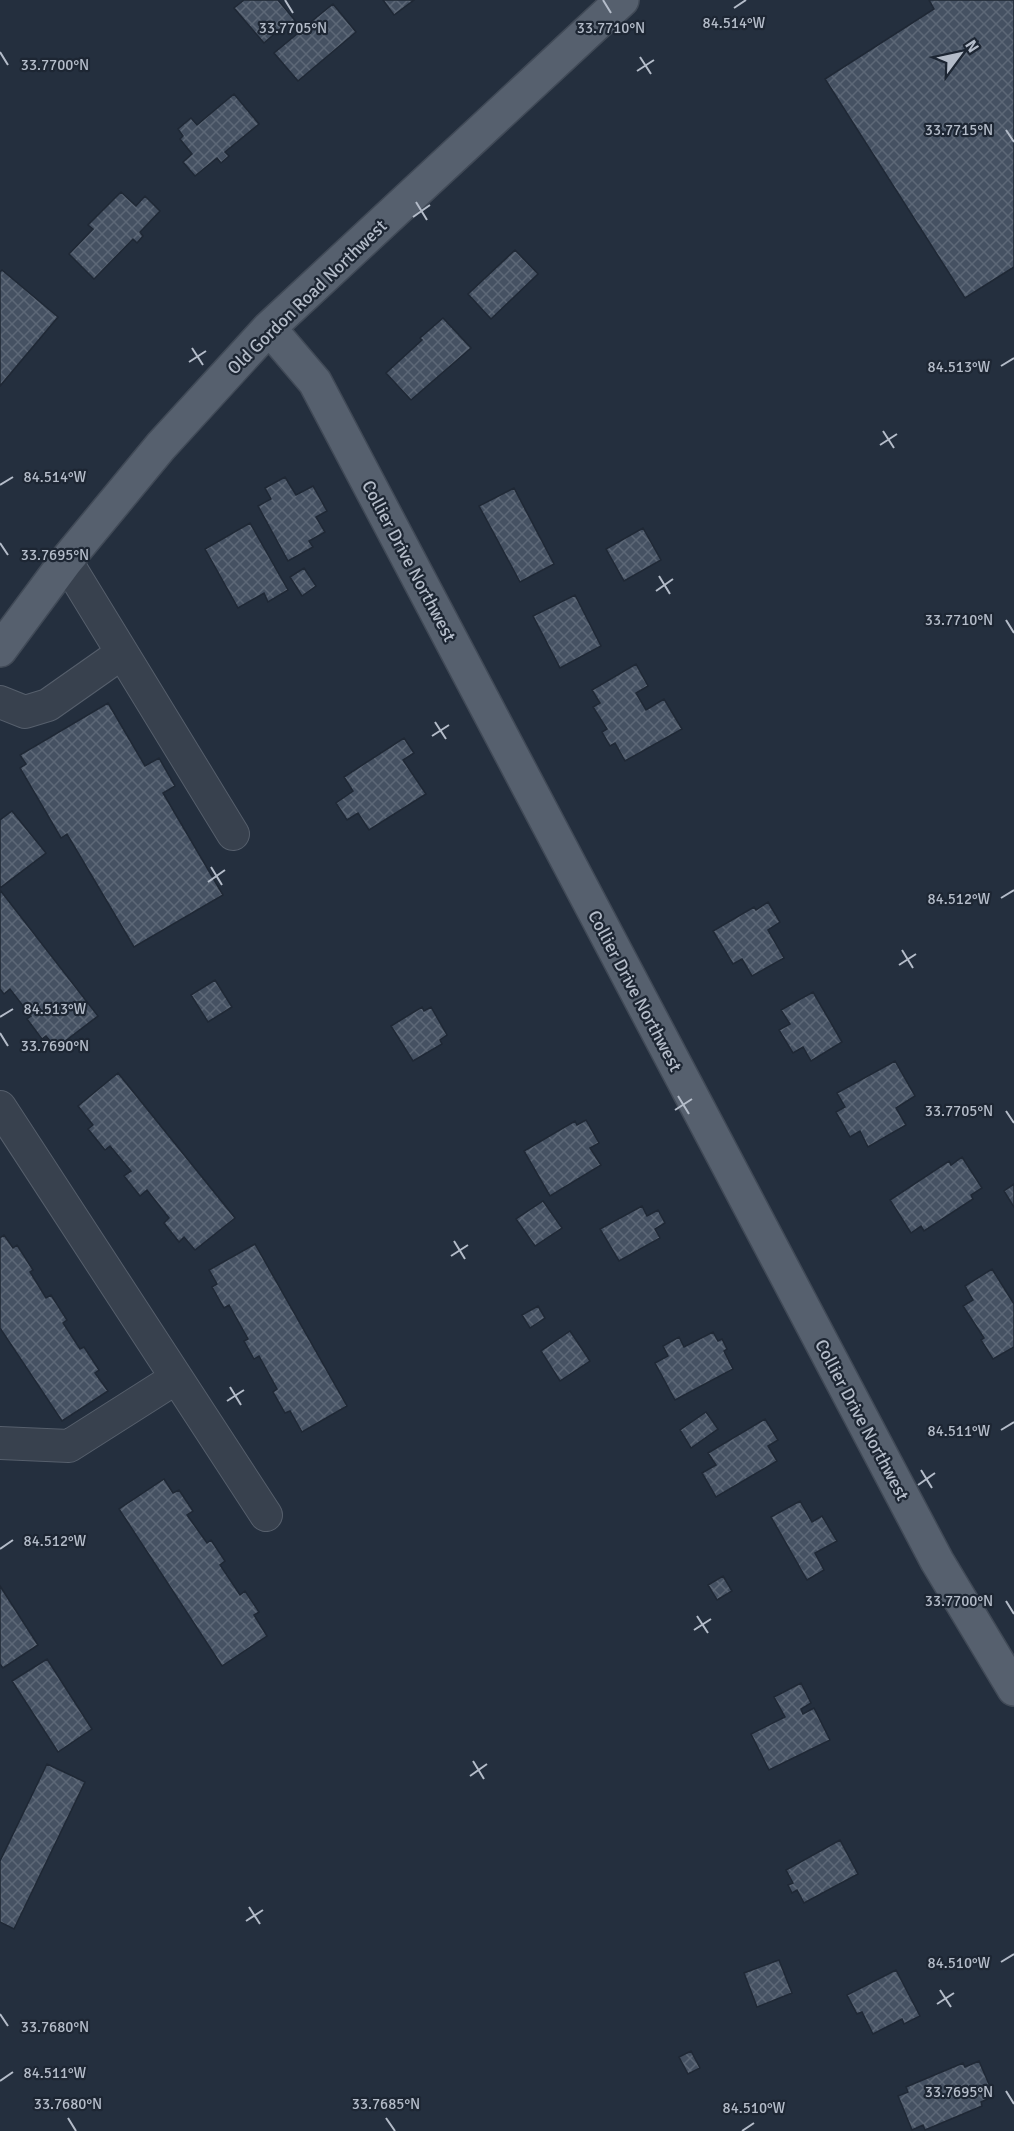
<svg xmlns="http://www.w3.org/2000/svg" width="1014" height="2131" font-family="Signika,sans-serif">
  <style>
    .building { fill: url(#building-cross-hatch); stroke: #1f2835; stroke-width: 1.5 }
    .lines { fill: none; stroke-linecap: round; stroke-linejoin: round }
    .minor-casing { stroke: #565f6c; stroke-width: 34 }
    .major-casing { stroke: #414a57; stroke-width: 36 }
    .minor { stroke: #38414e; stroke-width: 32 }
    .major { stroke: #56606e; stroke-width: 33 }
    .ticks { fill: none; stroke: #b4bcc9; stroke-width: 2 }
    .labels { text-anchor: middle; stroke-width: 4.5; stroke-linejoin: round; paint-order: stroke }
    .street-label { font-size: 18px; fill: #b4bcc9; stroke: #1d2633 }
    .ticks-label { font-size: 15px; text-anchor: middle; fill: #b4bcc9; stroke: #1d2633; stroke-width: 4.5; stroke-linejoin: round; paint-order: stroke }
  </style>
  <defs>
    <pattern id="building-cross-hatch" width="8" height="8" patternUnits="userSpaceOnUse" patternTransform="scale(1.5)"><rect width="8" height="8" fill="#455162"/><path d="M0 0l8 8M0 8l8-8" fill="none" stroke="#5d6877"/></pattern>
  </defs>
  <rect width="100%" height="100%" fill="#242f3e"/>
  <path class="building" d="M244,0H278L302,29L333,4L356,32L298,81L274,53L297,34L287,23L264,43L234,8Z
    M383,0H414L394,15Z
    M929,0H1014V267L965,298L825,79L934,9Z
    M234,94L259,124L225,152L229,156L221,163L217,158L195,176L183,162L192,154L180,139L183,136L178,129L191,118L197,125Z
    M121,192L136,206L145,196L160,211L140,232L143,236L137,243L133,239L94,279L69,254L93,229L88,225Z
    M515,250L538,274L491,319L468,294Z
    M2,270L58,317L0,386V272Z
    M443,318L471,348L411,400L386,373L422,340L420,338Z
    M285,477L296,495L313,486L327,511L316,517L325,532L309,541L313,547L288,561L258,506L271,499L265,488Z
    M514,488L554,564L520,582L479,506Z
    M250,523L288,590L268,602L264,593L238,608L205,549Z
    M643,528L661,560L624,581L606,549Z
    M304,568L316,586L302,596L290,577Z
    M575,595L601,646L560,668L533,616Z
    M636,664L648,686L636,693L646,710L664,699L682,729L625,761L615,743L610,746L602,732L607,729L593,707L600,703L592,690Z
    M108,703L145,766L159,758L175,786L163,793L223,895L134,947L67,834L61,838L20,768L26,764L20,755Z
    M404,738L414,753L403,760L426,794L369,830L358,813L347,820L336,803L353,791L344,777Z
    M12,811L46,853L0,888V820Z
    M0,890L98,1016L56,1048L46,1036L42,1039L27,1019L31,1016L10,989L4,994L0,989Z
    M768,902L780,922L768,930L784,958L752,976L742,959L733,964L713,931L754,907L756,910Z
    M215,980L232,1007L208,1022L191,995Z
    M813,992L842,1042L811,1061L803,1047L793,1053L779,1030L790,1024L781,1010Z
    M422,1007L424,1011L431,1007L447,1035L440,1040L442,1044L413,1061L391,1026Z
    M895,1061L915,1096L896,1108L906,1125L868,1147L860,1131L850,1137L836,1112L845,1107L837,1093Z
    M118,1073L235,1218L195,1250L184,1237L179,1242L164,1223L169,1218L147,1190L140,1196L124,1176L131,1171L110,1146L105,1150L88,1129L93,1125L78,1106Z
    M586,1120L599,1143L590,1148L601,1165L550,1196L524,1151L575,1121L577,1125Z
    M962,1157L982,1188L971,1195L973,1199L924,1231L921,1226L911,1233L890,1200L949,1161L951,1165Z
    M1014,1184V1207L1004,1191Z
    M543,1201L562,1228L535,1246L516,1219Z
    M642,1206L647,1216L658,1210L665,1223L655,1229L660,1238L619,1261L600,1229Z
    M4,1235L13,1248L17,1245L33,1270L30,1272L46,1298L51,1295L67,1320L63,1323L80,1349L84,1347L99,1370L95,1373L108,1391L62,1421L0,1328V1238Z
    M255,1244L347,1406L302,1432L290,1411L285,1413L273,1392L277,1389L259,1356L254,1359L244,1341L248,1339L229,1305L224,1308L212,1287L217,1284L209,1270Z
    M992,1269L1014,1304V1347L993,1359L981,1340L984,1338L963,1306L973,1300L965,1286Z
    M538,1306L545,1318L530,1328L522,1315Z
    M570,1331L590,1361L560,1381L541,1351Z
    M713,1332L718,1341L722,1339L727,1349L724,1351L733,1369L675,1400L655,1363L668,1356L663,1346L679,1337L684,1347Z
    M706,1412L718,1429L691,1448L680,1430Z
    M765,1419L778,1440L768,1446L777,1461L716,1497L702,1473L716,1465L708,1453Z
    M164,1479L173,1493L179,1490L193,1511L187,1515L207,1543L211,1540L225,1561L220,1565L240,1595L245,1591L259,1612L254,1615L267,1636L222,1666L119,1509Z
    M800,1501L812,1522L822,1516L837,1541L815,1553L824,1570L807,1580L771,1517Z
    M723,1576L732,1591L717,1600L708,1585Z
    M0,1586L38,1645L3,1668L0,1664Z
    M47,1659L92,1729L58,1752L12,1681Z
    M801,1683L811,1703L801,1709L803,1714L814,1708L830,1740L769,1770L751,1734L785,1717L774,1697Z
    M47,1764L85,1782L14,1929L0,1922V1861Z
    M840,1840L858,1874L804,1903L797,1890L792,1893L788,1885L793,1883L786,1870Z
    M779,1960L792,1993L757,2007L744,1973Z
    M896,1970L920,2016L904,2024L902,2019L873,2034L862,2012L857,2014L847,1995Z
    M691,2051L700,2068L688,2074L679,2057Z
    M979,2061L994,2096L981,2102L982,2106L925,2130L923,2125L912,2130L898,2096L908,2092L906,2087L963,2063L965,2067Z"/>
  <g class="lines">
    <g class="minor-casing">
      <path id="minor" d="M66,561L233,834
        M0,702L25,712L48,705L122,653
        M0,1107L266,1515
        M0,1443L69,1446L176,1378"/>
    </g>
    <g class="major-casing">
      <path id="major" d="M269,328L315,382L937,1561L1014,1689
        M0,650L66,561L161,446L269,328L622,0"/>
    </g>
    <use href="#minor" class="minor"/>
    <use href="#major" class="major"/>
  </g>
  <path class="ticks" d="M285,0L293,13M603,0L611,13M734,8L746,0M0,52L8,65M640,57L651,74M637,71L654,60M1006,130L1014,142M416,202L427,220M413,217L430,205M192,348L203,365M189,362L206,351M1001,366L1014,358M883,431L894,448M880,445L897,434M0,485L13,477M0,543L8,555M659,576L670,594M656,591L673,579M1006,620L1014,633M435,722L446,739M432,736L449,725M211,867L222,885M208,882L225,870M1001,898L1014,890M902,950L913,968M899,965L916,954M0,1017L13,1009M0,1033L8,1046M678,1096L689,1114M675,1110L692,1099M1006,1111L1014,1123M454,1241L465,1259M451,1256L468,1245M230,1387L241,1405M227,1401L244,1390M1001,1430L1014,1422M921,1470L932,1488M918,1485L935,1473M0,1549L13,1540M1006,1601L1014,1614M697,1616L708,1633M694,1630L711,1619M473,1761L484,1779M470,1776L487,1764M249,1907L260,1924M246,1921L263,1910M1001,1962L1014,1954M940,1990L951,2007M937,2004L954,1993M0,2014L8,2026M0,2081L13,2072M1006,2091L1014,2104M68,2118L76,2131M386,2118L395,2131M742,2131L754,2123"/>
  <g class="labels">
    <g class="street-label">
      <text transform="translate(307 297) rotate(-44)" y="6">Old Gordon Road Northwest</text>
      <text transform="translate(409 561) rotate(62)" y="6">Collier Drive Northwest</text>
      <text transform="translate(635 991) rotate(62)" y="6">Collier Drive Northwest</text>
      <text transform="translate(862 1420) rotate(62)" y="6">Collier Drive Northwest</text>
    </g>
  </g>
  <g class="ticks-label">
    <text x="734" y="28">84.514°W</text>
    <text x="611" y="33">33.7710°N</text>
    <text x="293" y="33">33.7705°N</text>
    <text x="55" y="70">33.7700°N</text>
    <text x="959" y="135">33.7715°N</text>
    <text x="959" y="372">84.513°W</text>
    <text x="55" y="482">84.514°W</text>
    <text x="55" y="560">33.7695°N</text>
    <text x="959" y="625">33.7710°N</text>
    <text x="959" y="904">84.512°W</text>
    <text x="55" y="1014">84.513°W</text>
    <text x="55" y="1051">33.7690°N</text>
    <text x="959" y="1116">33.7705°N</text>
    <text x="959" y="1436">84.511°W</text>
    <text x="55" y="1546">84.512°W</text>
    <text x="959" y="1606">33.7700°N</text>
    <text x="959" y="1968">84.510°W</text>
    <text x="55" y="2032">33.7680°N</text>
    <text x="55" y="2078">84.511°W</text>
    <text x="959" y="2097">33.7695°N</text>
    <text x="68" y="2109">33.7680°N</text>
    <text x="386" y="2109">33.7685°N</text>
    <text x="754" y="2113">84.510°W</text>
  </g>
  <g transform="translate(960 54) rotate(57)" stroke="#1d2633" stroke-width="4.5" paint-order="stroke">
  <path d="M0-4.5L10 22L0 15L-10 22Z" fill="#b4bcc9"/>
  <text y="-9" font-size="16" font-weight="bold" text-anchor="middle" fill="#b4bcc9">N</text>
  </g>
</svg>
